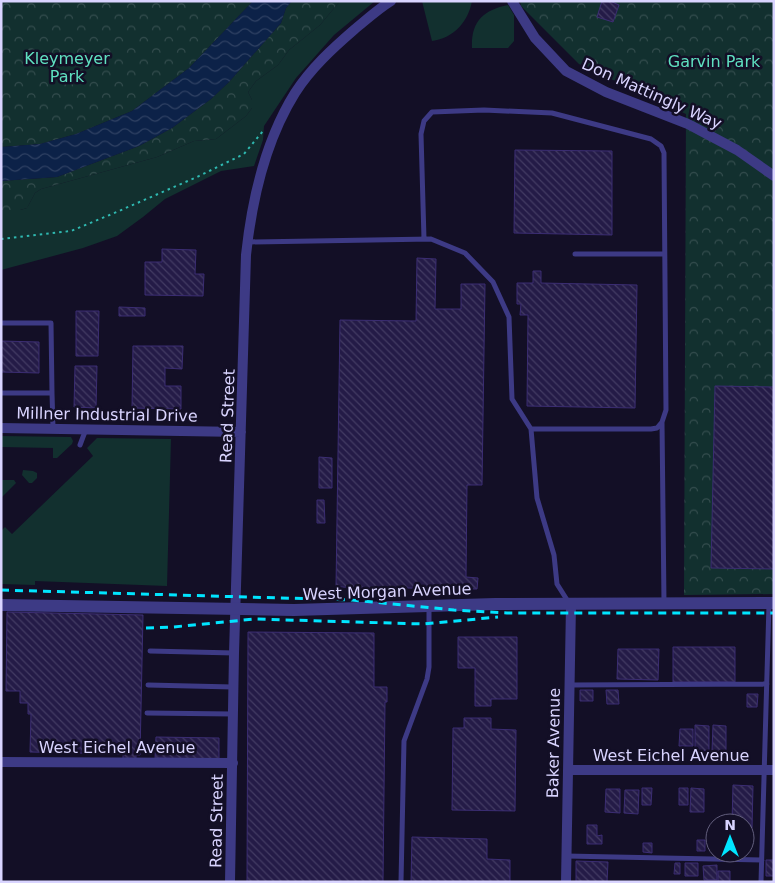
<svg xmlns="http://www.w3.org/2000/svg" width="775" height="883" font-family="'DejaVu Sans',sans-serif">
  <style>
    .grass { fill: #12302f }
    .forest { fill: url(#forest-crowns) }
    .water { fill: url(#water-waves) }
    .building { fill: url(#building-back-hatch); stroke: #3b2d73 }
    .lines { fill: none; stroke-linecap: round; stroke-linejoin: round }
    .path { stroke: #2fb8b0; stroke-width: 2; stroke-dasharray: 2.5 4; stroke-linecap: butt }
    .service { stroke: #3d3a85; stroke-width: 5 }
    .minor { stroke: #3d3a85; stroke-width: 10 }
    .tertiary { stroke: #3d3a85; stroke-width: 12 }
    .rail { stroke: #00e5ff; stroke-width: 3; stroke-dasharray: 8 6; stroke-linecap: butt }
    .labels { text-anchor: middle; stroke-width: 5; stroke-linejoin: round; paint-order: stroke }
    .park-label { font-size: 16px; fill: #5fe0c0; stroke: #130f26 }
    .street-label { font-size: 16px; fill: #d9d4ff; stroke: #130f26 }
  </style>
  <defs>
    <pattern id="forest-crowns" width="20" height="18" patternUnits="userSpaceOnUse" patternTransform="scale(1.25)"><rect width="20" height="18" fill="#12302f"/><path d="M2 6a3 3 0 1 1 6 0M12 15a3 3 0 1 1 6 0" fill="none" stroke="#344d4e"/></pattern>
    <pattern id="water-waves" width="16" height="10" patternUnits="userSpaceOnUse" patternTransform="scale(1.25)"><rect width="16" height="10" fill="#0c2248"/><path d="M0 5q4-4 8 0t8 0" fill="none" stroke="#2f4163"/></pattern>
    <pattern id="building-back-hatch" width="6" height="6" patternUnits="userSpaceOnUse" patternTransform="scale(1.25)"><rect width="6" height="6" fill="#241b47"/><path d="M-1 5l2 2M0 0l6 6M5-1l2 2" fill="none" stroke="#433b63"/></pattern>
  </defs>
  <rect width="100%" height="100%" fill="#130f26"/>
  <path class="grass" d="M340,1H375L334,35L296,78L264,126L263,140L254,166L221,171L165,199L143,217L117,236L83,248L1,270V210H20L27,208L35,193L41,189L157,157L194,141L216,139L246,116L252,108V100L248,92L256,81L278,65L289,50L320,25Z
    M422,1H472C468,22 454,38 432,41Z
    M508,5L514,15V41L508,48H472C471,22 483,10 508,5Z
    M1,436L71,437L73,441L72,444L57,458H53V448L1,447Z
    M97,438L171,439L167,586L35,581V585L1,584V531L5,527L12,534L93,456L87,448Z
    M23,470L33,471L37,473V478L32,483H29L22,475Z
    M1,480H14L16,483L1,498Z"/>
  <path class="forest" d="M1,1H253L189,68L132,111L76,134L40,144L1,147Z
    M292,1H340L320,25L289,50L278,65L256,81L248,92L252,100V108L246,116L216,139L194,141L157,157L41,189L35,193L27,208L20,210H1V181L57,177L139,146L172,128L211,99L229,82L281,23L286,8Z
    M520,1H774V594L684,595L686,114L579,64L521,6Z"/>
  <path class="water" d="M253,1H292L286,8L281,23L229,82L211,99L172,128L139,146L57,177L1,181V147L40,144L76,134L132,111L189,68Z"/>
  <path class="building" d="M602,1H610L619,5L613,22L597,17Z
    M515,150L612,151V235L514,233Z
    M162,249L196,250L195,274H204L203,296L145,295V262H162Z
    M417,258L436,259L435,309H461V284H485L482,485H467L466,577L478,578L477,589L336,587L340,320L416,321Z
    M533,271H541V283L637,285L635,408L527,406L528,315H520L521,304H517V283H533Z
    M119,307L145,308V316H119Z
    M76,311H99L98,356H76Z
    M1,341L39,342V373L1,372Z
    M133,346H183L182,369L165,368V386H181V409L132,408Z
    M75,366H97L96,408L74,407Z
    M715,386L774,387V569L711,568Z
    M319,457L332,458V488H319Z
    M317,500H324L325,523H317Z
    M7,612L143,615L140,755H136V761H123V754L30,752L31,714H28V703H20V691H6Z
    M248,632L374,633V687H387V702H385L383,882H247Z
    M458,637H517V699H491V706H475V668H458Z
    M673,647H735V682H673Z
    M618,649H659L658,680L617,679Z
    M580,690H593V701H580Z
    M606,690H618L619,704H607Z
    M747,694H758L757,707H747Z
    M464,718H491V729L516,730L515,811L452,810L453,728H464Z
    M695,725L709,726V751L695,750Z
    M713,725L726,726V751H712Z
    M680,729H693V746H679Z
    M156,737L219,738V759L155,758Z
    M733,785L753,786L752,828H745V823H732Z
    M642,788H652L651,805H642Z
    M679,788H688V805H679Z
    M691,788L704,789V812H690Z
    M606,789H620V813L605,812Z
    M625,790H639L638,814L624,813Z
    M587,825H597V836L602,835V844H587Z
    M412,837L487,839V859L510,860V882H411Z
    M697,840H705V851H697Z
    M643,843H652V853L643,852Z
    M766,860H774V876H766Z
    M576,861L608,862L607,882H576Z
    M675,863H680V874H674Z
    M685,863H698V876H685Z
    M717,865V880H704L703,866Z
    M718,871H730V882H718Z"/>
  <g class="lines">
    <path class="path" d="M1,239L71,231L112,214L197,177L244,154L263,131"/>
    <path class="service" d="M424,239L421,134L424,121L432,112L484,110L552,113L651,139L661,146L664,153L666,410L662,422L657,428L651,429H531
      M248,242L431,239L465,253L493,282L509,317L512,399L531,429L537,498L554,555L557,584L569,603
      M575,254H664
      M1,323H51L52,393
      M1,393H52L53,428
      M662,422L664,603
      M80,445L86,429
      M150,651L234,653
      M148,685L233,687
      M570,685L767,684
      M147,713L233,714
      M566,856L762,860
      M401,882L404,741L427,679L429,667V606
      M761,882L769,604"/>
    <path class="minor" d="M512,1L535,38L566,71L606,92L688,124L737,150L774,176
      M1,428L241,432
      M1,762L233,763
      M568,770H774
      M230,882L234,653L246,255C252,199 265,141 295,93C311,68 333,48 355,29C366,20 378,9 391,1
      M566,882L571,605"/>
    <path class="tertiary" d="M1,605L294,610L495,604L774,603"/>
    <path class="rail" d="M1,590L352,600L454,610L507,613H774
      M146,628L173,627L255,619L424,624L498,617"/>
  </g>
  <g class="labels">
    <g class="park-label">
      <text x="67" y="64">Kleymeyer<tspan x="67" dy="18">Park</tspan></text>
      <text x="714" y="67">Garvin Park</text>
    </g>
    <g class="street-label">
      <text transform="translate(652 93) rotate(24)" y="6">Don Mattingly Way</text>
      <text transform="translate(107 414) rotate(1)" y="6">Millner Industrial Drive</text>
      <text transform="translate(227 416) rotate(-88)" y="6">Read Street</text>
      <text transform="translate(387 591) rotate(-2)" y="6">West Morgan Avenue</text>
      <text transform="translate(553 743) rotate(-89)" y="6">Baker Avenue</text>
      <text x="117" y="753">West Eichel Avenue</text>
      <text x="671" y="761">West Eichel Avenue</text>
      <text transform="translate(216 821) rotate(-89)" y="6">Read Street</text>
    </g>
  </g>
  <rect width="775" height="883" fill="none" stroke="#d9d4ff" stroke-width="5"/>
  <g transform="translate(730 838)"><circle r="24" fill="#130f26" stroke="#625e7d"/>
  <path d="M0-4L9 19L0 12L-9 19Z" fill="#00e5ff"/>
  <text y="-8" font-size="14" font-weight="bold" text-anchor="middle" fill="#d9d4ff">N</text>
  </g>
</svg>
